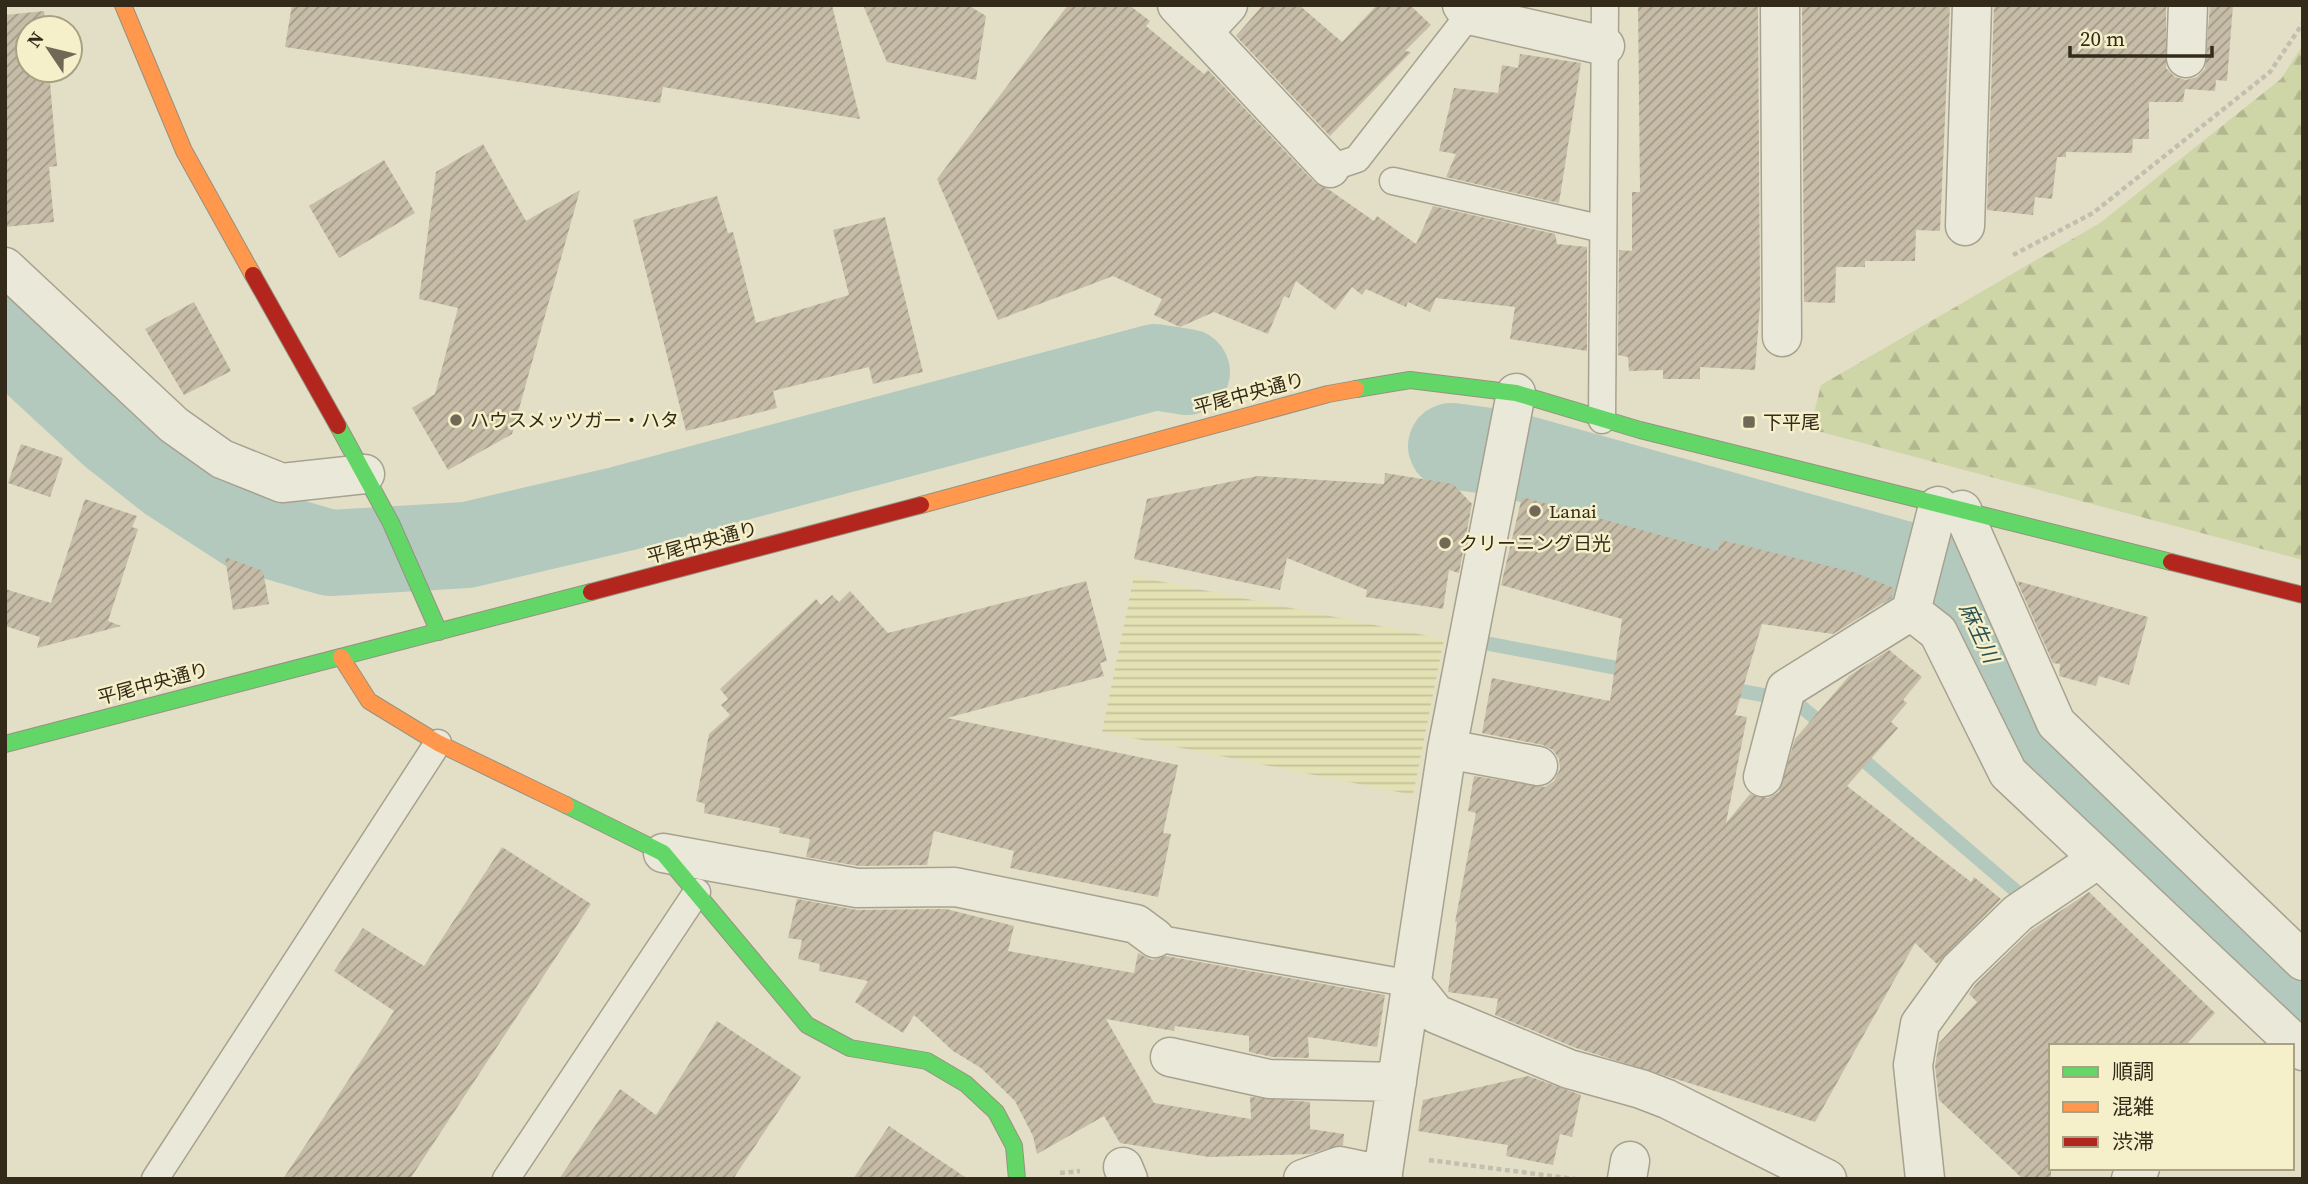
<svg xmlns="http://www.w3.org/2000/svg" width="2308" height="1184" font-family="'Source Serif 4','Noto Sans JP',serif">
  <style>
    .farmland { fill: url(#farmland-rules) }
    .forest { fill: url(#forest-firs) }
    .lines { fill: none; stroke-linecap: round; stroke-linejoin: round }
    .stream { stroke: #b3c9be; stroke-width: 14 }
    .river { stroke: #b3c9be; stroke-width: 86 }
    .building { fill: url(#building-hatch) }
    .lane-casing { stroke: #a7a290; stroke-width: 29 }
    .street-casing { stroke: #a7a290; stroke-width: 41 }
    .fast-casing { stroke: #979180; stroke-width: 18 }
    .slow-casing { stroke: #979180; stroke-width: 18 }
    .jam-casing { stroke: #979180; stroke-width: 18 }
    .path { stroke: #c3bfb0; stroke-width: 4.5; stroke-dasharray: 5 3.5; stroke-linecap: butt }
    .lane { stroke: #eae8d9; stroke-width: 26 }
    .street { stroke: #eae8d9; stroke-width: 38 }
    .fast { stroke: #63d668; stroke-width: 16 }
    .slow { stroke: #ff974d; stroke-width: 16 }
    .jam { stroke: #b3261e; stroke-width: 16 }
    .poi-dot { fill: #716956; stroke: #f6f0ca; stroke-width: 2.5 }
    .labels { text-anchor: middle; stroke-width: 5; stroke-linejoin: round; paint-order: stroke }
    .street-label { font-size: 19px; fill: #342a1a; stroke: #f6f0ca }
    .poi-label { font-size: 19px; fill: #342a1a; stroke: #f6f0ca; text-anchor: start }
    .water-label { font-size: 21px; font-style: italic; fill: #285155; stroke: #f6f0ca }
  </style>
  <defs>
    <pattern id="farmland-rules" width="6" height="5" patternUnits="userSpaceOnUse" patternTransform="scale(1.75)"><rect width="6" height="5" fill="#e4e1b5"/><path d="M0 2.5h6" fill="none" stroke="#c4c19b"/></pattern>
    <pattern id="forest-firs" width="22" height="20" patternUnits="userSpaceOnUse" patternTransform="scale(1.75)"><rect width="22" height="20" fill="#ced5a7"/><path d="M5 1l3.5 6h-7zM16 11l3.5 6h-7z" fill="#b2b78f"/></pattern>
    <pattern id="building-hatch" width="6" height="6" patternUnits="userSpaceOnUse" patternTransform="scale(1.75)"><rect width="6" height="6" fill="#c6bca7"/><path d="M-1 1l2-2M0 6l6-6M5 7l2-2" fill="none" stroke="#a29987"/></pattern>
  </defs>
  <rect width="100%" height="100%" fill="#e3dfc6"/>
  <path class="farmland" d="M1134,576L1444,639L1413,795L1102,732Z"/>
  <path class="forest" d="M2303,45V560L1810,429L1821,385L2100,223L2281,79Z"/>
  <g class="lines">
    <path class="stream" d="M1490,644L1633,671
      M1725,688L1768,696
      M1797,703L1828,729
      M1854,752L2017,892"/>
    <path class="river" d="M5,334L112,433L169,478L248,529L330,553L467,545L621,509L1155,367L1187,372
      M1451,446L1504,453L1942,575L1961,595L2036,752L2303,1006"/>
  </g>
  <path class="building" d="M292,5H832L860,119L663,87L660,103L285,47Z
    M863,5H968L986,16L976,80L887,62Z
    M1068,5H1129L1150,21L1146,26L1204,74L1208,70L1315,183L1328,189L1374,221L1377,216L1416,244L1433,206L1555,234L1557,244L1587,247V351L1510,339L1515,307L1436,298L1430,312L1408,302L1406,307L1366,289L1362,295L1352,287L1335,310L1296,281L1289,298L1284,296L1268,334L1214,312L1180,327L1154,315L1162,299L1113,276L998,320L937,179Z
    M1263,5H1299L1342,42L1377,5H1410L1431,25L1405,51L1411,52L1330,136L1236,36Z
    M1638,5H1758L1760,305L1755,370L1700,367V379H1663V370L1629,371L1628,357L1618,355L1619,250L1632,251V192H1640Z
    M1802,5H1950L1940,231L1916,230L1915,261H1865V267H1836L1835,303L1804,302Z
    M1994,5H2166V68L2175,77L2186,80L2197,77L2205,69L2210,5H2233L2227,81L2216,80L2215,91L2185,89L2183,102H2149V139H2133L2132,153L2066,152V157H2057L2052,199L2035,197L2033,215L1987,210Z
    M44,11L46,28H28V70H49L57,166L49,167L54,222L5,227V15Z
    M1520,54L1581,63L1559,203L1446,177L1456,154L1439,151L1454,88L1498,93L1502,65L1518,68Z
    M483,144L526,221L580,190L512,434L448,470L412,408L435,394L458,308L419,299L436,172Z
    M384,160L415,213L339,258L309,206Z
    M717,196L728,233L733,232L756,323L849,295L833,230L885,217L923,372L873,384L869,367L773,391L777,408L686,431L633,220Z
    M194,302L231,371L184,395L145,329Z
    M21,444L63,458L50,497L8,483Z
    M1385,473L1453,484L1472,504L1459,573L1449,570L1443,609L1366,597L1367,590L1287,558L1280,590L1134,559L1147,499L1258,476L1384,484Z
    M1522,497L1718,551L1721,540L1853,572L1894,588L1891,598L1833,634L1762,624L1735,715L1747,717L1726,823L1750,794L1768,798L1779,792L1795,739L1849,676L1889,650L1922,677L1903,700L1907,703L1891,722L1898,728L1847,786L1971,882L1974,877L2001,899L1937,964L1915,943L1815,1122L1576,1048L1495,1015L1498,999L1448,992L1457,922H1455L1476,813L1468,811L1474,776L1545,787L1554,781L1560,769L1559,759L1553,750L1543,745L1482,733L1492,678L1610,701L1622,619L1501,585Z
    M85,499L137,516L132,527L138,529L108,621L121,626L37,648L40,637L5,626V589L51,603Z
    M225,557L263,571L269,604L233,610Z
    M1086,581L1107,661L1100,663L1104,676L947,718L1178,765L1163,833L1171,834L1158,897L1010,868L1014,851L934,831L927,865L859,866L806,857L810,839L779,833L780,828L704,813L705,804L696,801L709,734L730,715L721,705L728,699L720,689L816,599L821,605L832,595L839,602L850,591L888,633Z
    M2017,581L2148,617L2129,685L2099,676L2096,686L2059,676L2060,664L2053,663Z
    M502,847L591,904L410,1179H283L394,1011L334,971L363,928L424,966Z
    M2089,892L2215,1013L2185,1046H2051V1179H2023L1939,1100L1935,1066L1939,1043L1977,1002L1969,994L1976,984L2032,930Z
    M797,899L857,910L946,909L1014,926L1008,951L1134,973L1138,953L1152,960L1166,956L1385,995L1377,1047L1308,1037L1309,1058L1272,1057L1249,1052V1036L1175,1026L1174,1031L1106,1019L1154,1103L1251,1119L1250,1097L1310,1102V1129L1344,1134L1343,1145L1309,1154L1209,1157L1120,1143L1104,1116L1037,1154L1033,1136L1015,1101L981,1068L953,1051L914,1015L903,1033L855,1002L868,981L819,971L820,964L798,959L802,940L788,938Z
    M717,1021L801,1077L733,1179H559L620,1089L656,1115Z
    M1528,1076L1581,1095L1572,1137L1560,1134L1553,1165L1506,1156L1508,1145L1418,1131L1423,1100Z
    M889,1126L968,1179H853Z"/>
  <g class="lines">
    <g class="lane-casing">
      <path id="lane" d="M1330,168L1357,159L1469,15
        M1393,181L1603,229
        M1602,420L1605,5
        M1155,938L1412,984
        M155,1179L438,743
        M506,1179L697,892"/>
    </g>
    <g class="street-casing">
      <path id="street" d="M1177,5L1330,168
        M1462,5L1469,15L1605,46
        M1780,5L1782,337
        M1203,32L1228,5
        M2186,58L2188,5
        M1965,226L1972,5
        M5,267L174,425L222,459L282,483L365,474
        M1938,506L1911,611L1938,632L2008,773L2303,1051
        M1962,510L2056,723L2303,961
        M1447,749L1538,766
        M1763,777L1786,689L1911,611
        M663,853L857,888L955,887L1136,924L1155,938
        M1412,984L1436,1014L1569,1069L1641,1089L1667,1099L1827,1179
        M1170,1057L1269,1079L1397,1082
        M1123,1167L1128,1179
        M1303,1179L1340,1166L1383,1175
        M1382,1179L1447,749L1516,393
        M1627,1179L1630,1161
        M1925,1179L1913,1065L1920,1024L1959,970L2018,913L2098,859
        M2131,1179L2140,1168"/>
    </g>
    <g class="fast-casing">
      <path id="fast" d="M1356,389L1410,380L1516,393L1640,430L2171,562
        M338,426L391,523L439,632
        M5,744L591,592
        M566,805L663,853L807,1025L850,1048L927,1061L966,1084L996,1112L1014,1146L1017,1179"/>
    </g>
    <g class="slow-casing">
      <path id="slow" d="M123,5L184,151L253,275
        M921,505L1328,394L1356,389
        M341,657L369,701L438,743L566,805"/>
    </g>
    <g class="jam-casing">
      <path id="jam" d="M253,275L338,426
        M2171,562L2303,595
        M591,592L921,505"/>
    </g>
    <path class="path" d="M2013,255L2093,213L2270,72L2303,23
      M1429,1160L1575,1179
      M1060,1173L1080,1171"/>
    <use href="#lane" class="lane"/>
    <use href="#street" class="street"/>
    <use href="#fast" class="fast"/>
    <use href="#slow" class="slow"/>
    <use href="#jam" class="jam"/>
  </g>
  <g class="poi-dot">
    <circle cx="456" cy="420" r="7"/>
    <rect x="1742" y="415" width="14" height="14" rx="3.5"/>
    <circle cx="1535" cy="511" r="7"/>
    <circle cx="1445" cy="543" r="7"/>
  </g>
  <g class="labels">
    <g class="street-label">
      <text transform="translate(1249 393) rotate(-15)" y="7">平尾中央通り</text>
      <text transform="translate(702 542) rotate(-15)" y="7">平尾中央通り</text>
      <text transform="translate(153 683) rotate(-15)" y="7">平尾中央通り</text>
    </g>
    <g class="poi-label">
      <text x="470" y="427">ハウスメッツガー・ハタ</text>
      <text x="1763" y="429">下平尾</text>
      <text x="1549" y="518">Lanai</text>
      <text x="1459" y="550">クリーニング日光</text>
    </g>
    <g class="water-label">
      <text transform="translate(1979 633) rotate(65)" y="7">麻生川</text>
    </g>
  </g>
  <rect width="2308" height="1184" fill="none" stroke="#342a1a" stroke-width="14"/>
  <rect x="2049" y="1044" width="245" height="126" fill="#f6f0ca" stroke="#a8a184" stroke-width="2"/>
  <rect x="2063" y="1067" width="35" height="10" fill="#63d668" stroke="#a8a184" stroke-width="2"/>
  <text x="2112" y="1079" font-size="21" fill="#342a1a">順調</text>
  <rect x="2063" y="1102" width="35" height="10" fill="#ff974d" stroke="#a8a184" stroke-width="2"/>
  <text x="2112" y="1114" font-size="21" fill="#342a1a">混雑</text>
  <rect x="2063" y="1137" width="35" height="10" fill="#b3261e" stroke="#a8a184" stroke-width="2"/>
  <text x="2112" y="1149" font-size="21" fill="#342a1a">渋滞</text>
  <g transform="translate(49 49) rotate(305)"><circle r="33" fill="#f6f0ca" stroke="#a8a184" stroke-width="2"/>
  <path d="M0-5L12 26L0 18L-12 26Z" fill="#716956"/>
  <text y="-10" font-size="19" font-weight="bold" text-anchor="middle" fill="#342a1a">N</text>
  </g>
  <path d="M2070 46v10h142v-10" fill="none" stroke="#342a1a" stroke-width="3.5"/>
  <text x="2080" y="46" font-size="21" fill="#342a1a" stroke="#f6f0ca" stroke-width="5" paint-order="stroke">20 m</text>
</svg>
